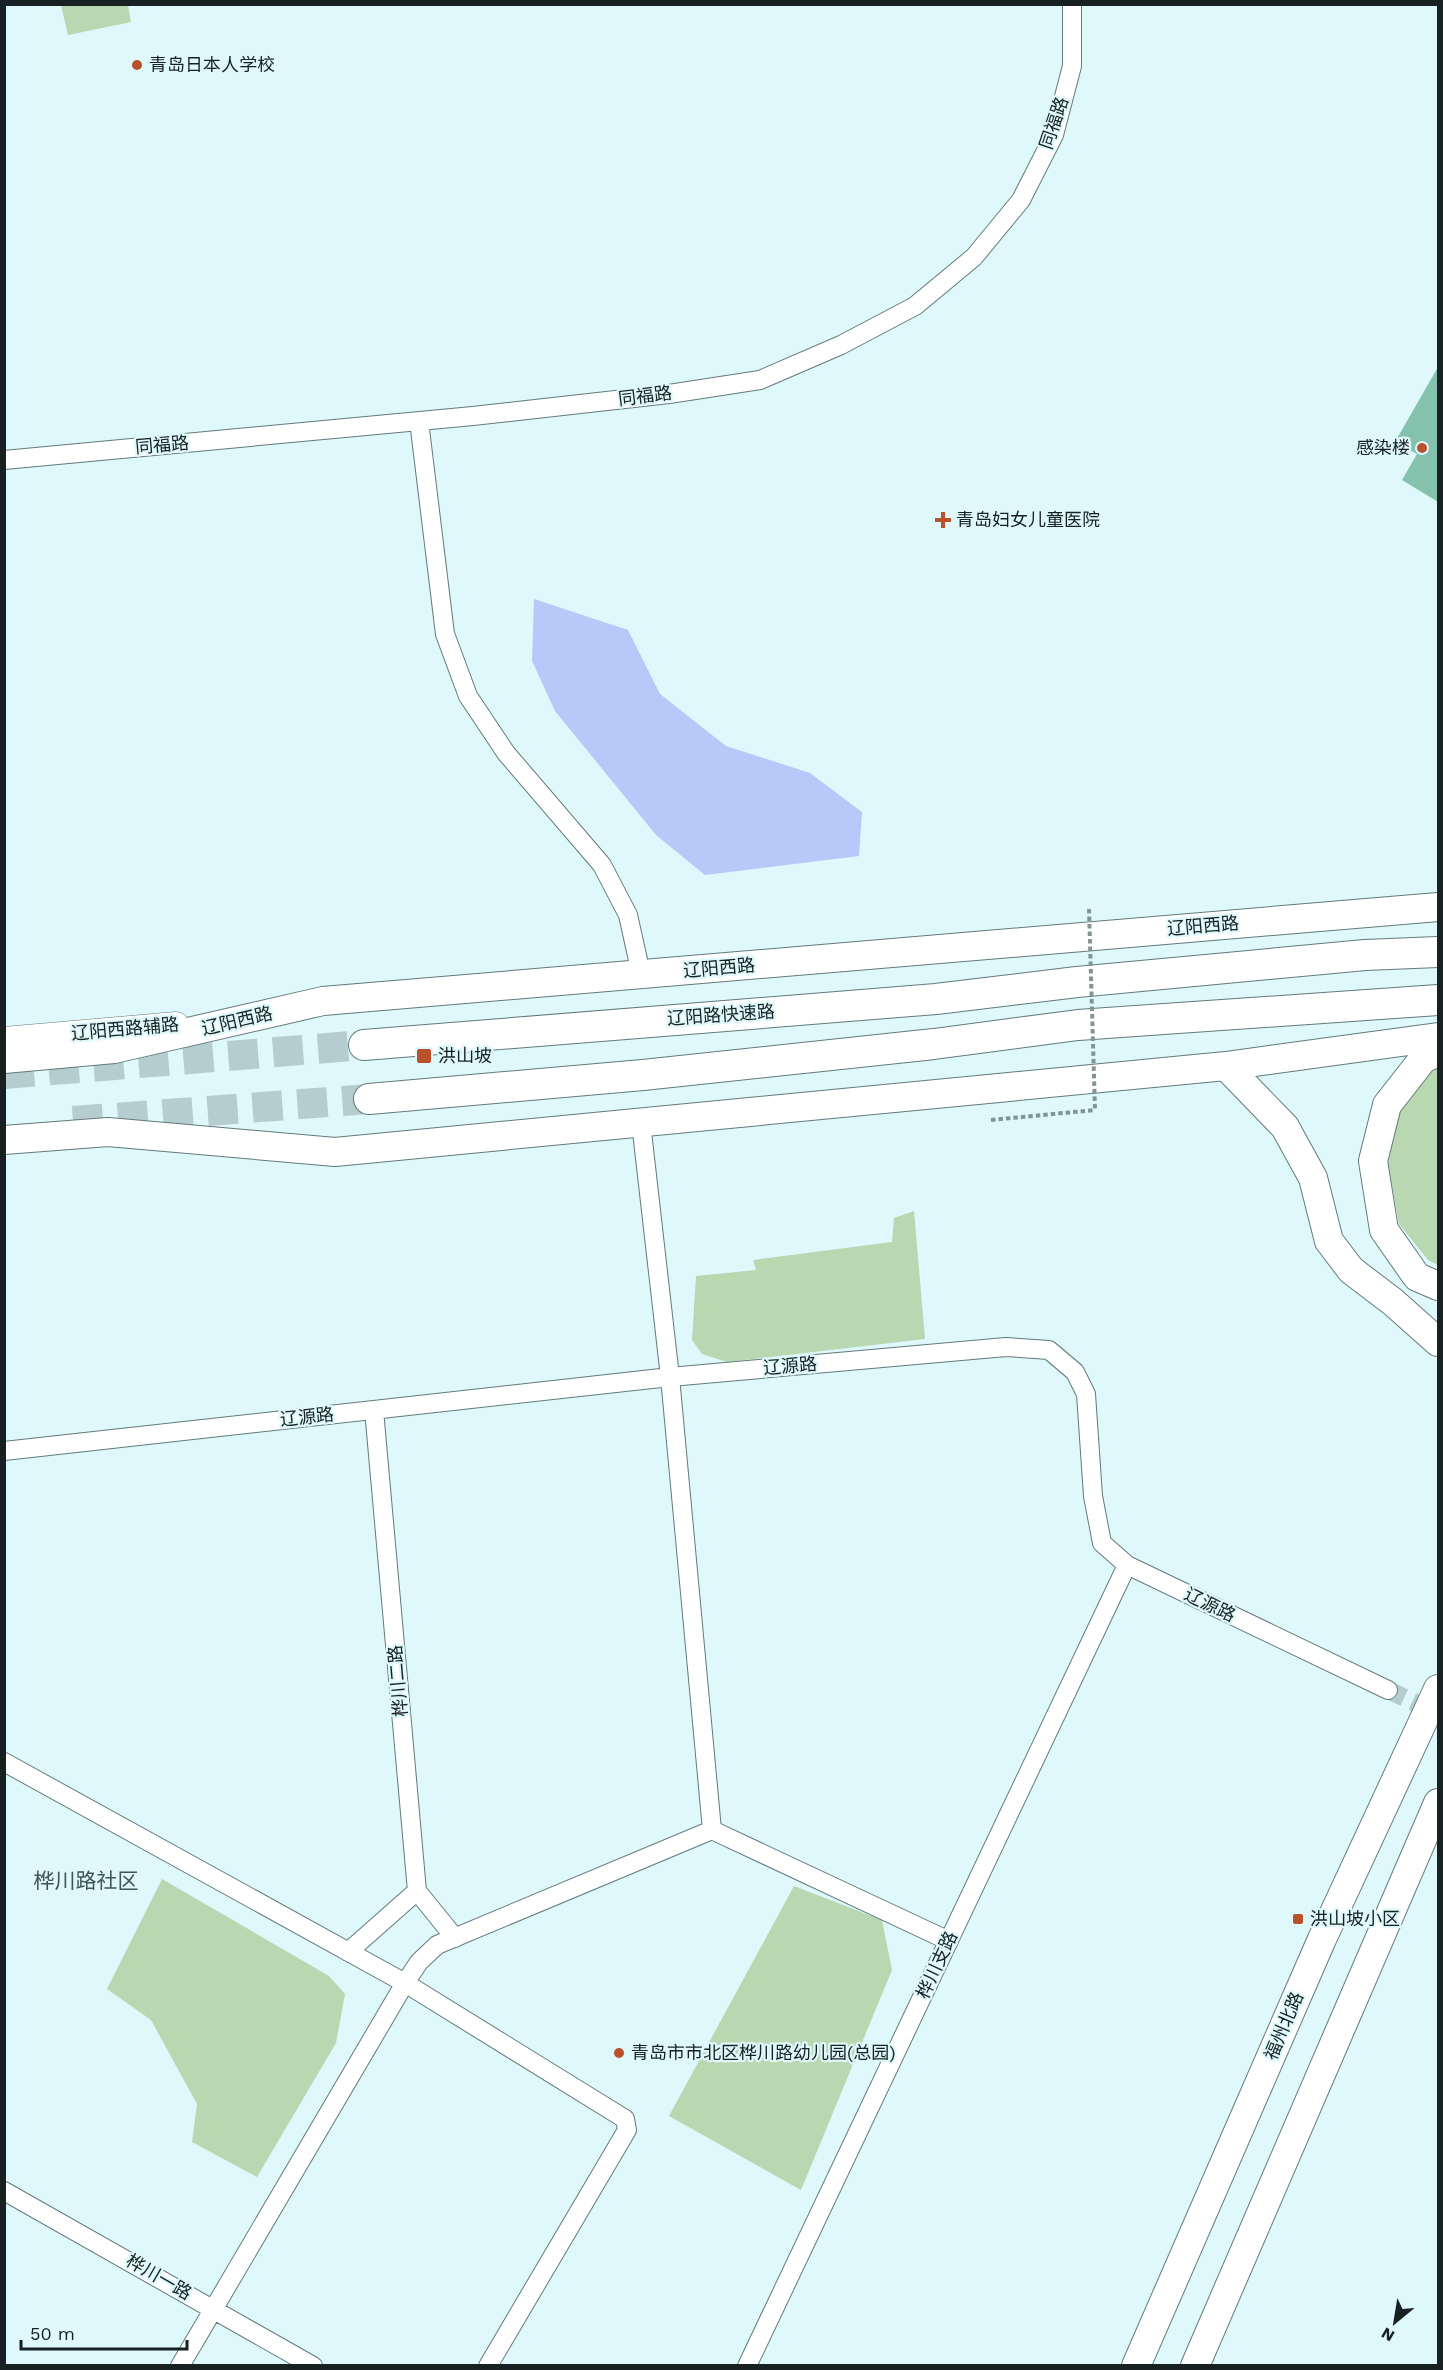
<svg xmlns="http://www.w3.org/2000/svg" width="1443" height="2370" font-family="'Work Sans','Noto Sans SC',sans-serif">
  <style>
    .green { fill: #b9d7b0 }
    .water { fill: #b8c9f9 }
    .building { fill: #85c2ae }
    .lines { fill: none; stroke-linecap: round; stroke-linejoin: round }
    .minor-tunnel { stroke: #b6cdd0; stroke-width: 18; stroke-dasharray: 18 9; stroke-linecap: butt }
    .trunk-tunnel { stroke: #b6cdd0; stroke-width: 30; stroke-dasharray: 30 15; stroke-linecap: butt }
    .minor-casing { stroke: #627a7c; stroke-width: 20 }
    .secondary-casing { stroke: #627a7c; stroke-width: 27 }
    .primary-casing { stroke: #627a7c; stroke-width: 30 }
    .trunk-casing { stroke: #627a7c; stroke-width: 32 }
    .path { stroke: #829496; stroke-width: 4; stroke-dasharray: 4.5 3; stroke-linecap: butt }
    .minor { stroke: #fff; stroke-width: 18 }
    .secondary { stroke: #fff; stroke-width: 26 }
    .primary { stroke: #fff; stroke-width: 28 }
    .trunk { stroke: #fff; stroke-width: 30 }
    .path-bridge { stroke: #829496; stroke-width: 4; stroke-dasharray: 4.5 3; stroke-linecap: butt }
    .poi-dot { fill: #b9512b; stroke: #def8fb; stroke-width: 2 }
    .labels { text-anchor: middle; stroke-width: 4.5; stroke-linejoin: round; paint-order: stroke }
    .poi-label { font-size: 18px; fill: #172122; stroke: #def8fb; text-anchor: start }
    .street-label { font-size: 18px; fill: #172122; stroke: #def8fb }
    .quarter-label { font-size: 21px; fill: #3f5658; stroke: #def8fb }
  </style>
  <rect width="100%" height="100%" fill="#def8fb"/>
  <path class="green" d="M61,5H128L131,22L68,35Z
    M1438,1066V1265L1428,1260L1399,1224L1388,1164L1398,1111L1427,1071Z
    M914,1211L925,1339L727,1362L702,1354L692,1340L696,1276L756,1270L753,1260L892,1242L894,1218Z
    M162,1879L329,1976L345,1994L336,2043L257,2177L192,2142L197,2104L151,2020L107,1989Z
    M794,1886L882,1920L892,1970L801,2190L669,2116Z"/>
  <path class="water" d="M534,599L628,630L660,694L726,746L810,773L862,812L859,856L705,875L656,835L555,711L532,661Z"/>
  <path class="building" d="M1438,367V502L1402,480L1417,454L1395,442Z"/>
  <g class="lines">
    <path class="minor-tunnel" d="M1388,1690L1437,1713"/>
    <path class="trunk-tunnel" d="M4,1074L364,1045
      M73,1121L369,1099"/>
    <g class="minor-casing">
      <path id="minor" d="M419,421L445,634L468,696L506,753L602,865L628,915L638,960L635,976
        M4,460L473,416L669,394L760,380L841,345L915,306L974,257L1021,200L1054,135L1072,66V4
        M641,1123L670,1377L712,1830
        M374,1410L417,1891L455,1938
        M4,1451L670,1377L1006,1347L1049,1350L1075,1372L1086,1394L1093,1496L1102,1543L1127,1565L1388,1690
        M4,1762L405,1983L625,2119L627,2130L488,2366
        M348,1952L417,1891
        M4,2191L313,2366
        M180,2366L405,1983L419,1962L437,1945L712,1830L949,1941
        M747,2366L1127,1565"/>
    </g>
    <g class="secondary-casing">
      <path id="secondary" d="M4,1040L176,1025"/>
    </g>
    <g class="primary-casing">
      <path id="primary" d="M1438,1052L1423,1059L1387,1105L1373,1161L1384,1230L1417,1277L1438,1286
        M4,1059L114,1049L323,1001L1438,907
        M1226,1066L1285,1127L1313,1178L1329,1241L1351,1270L1393,1302L1438,1342
        M4,1140L108,1132L335,1152L1226,1066L1438,1037
        M1136,2366L1322,1939L1438,1689
        M1195,2366L1438,1803"/>
    </g>
    <g class="trunk-casing">
      <path id="trunk" d="M364,1045L936,999L1077,982L1365,955L1438,952
        M369,1099L643,1075L934,1044L1078,1025L1438,1000"/>
    </g>
    <path class="path" d="M991,1120L1095,1110"/>
    <use href="#minor" class="minor"/>
    <use href="#secondary" class="secondary"/>
    <use href="#primary" class="primary"/>
    <use href="#trunk" class="trunk"/>
    <path class="path-bridge" d="M1089,909L1095,1110"/>
  </g>
  <g class="poi-dot">
    <circle cx="137" cy="65" r="6"/>
    <circle cx="1422" cy="448" r="6"/>
    <path d="M940 511h6v6h6v6h-6v6h-6v-6h-6v-6h6z"/>
    <rect x="416" y="1048" width="16" height="16" rx="3"/>
    <rect x="1292" y="1913" width="12" height="12" rx="3"/>
    <circle cx="619" cy="2053" r="6"/>
  </g>
  <g class="labels">
    <g class="poi-label">
      <text x="149" y="71">青岛日本人学校</text>
      <text x="1410" y="454" text-anchor="end">感染楼</text>
      <text x="956" y="526">青岛妇女儿童医院</text>
      <text x="438" y="1062">洪山坡</text>
      <text x="1310" y="1925">洪山坡小区</text>
      <text x="631" y="2059">青岛市市北区桦川路幼儿园(总园)</text>
    </g>
    <g class="street-label">
      <text transform="translate(1054 123) rotate(-71)" y="6">同福路</text>
      <text transform="translate(645 396) rotate(-7)" y="6">同福路</text>
      <text transform="translate(162 445) rotate(-5)" y="6">同福路</text>
      <text transform="translate(1203 926) rotate(-5)" y="6">辽阳西路</text>
      <text transform="translate(719 968) rotate(-5)" y="6">辽阳西路</text>
      <text transform="translate(721 1015) rotate(-4)" y="6">辽阳路快速路</text>
      <text transform="translate(237 1021) rotate(-13)" y="6">辽阳西路</text>
      <text transform="translate(125 1029) rotate(-5)" y="6">辽阳西路辅路</text>
      <text transform="translate(790 1366) rotate(-5)" y="6">辽源路</text>
      <text transform="translate(307 1417) rotate(-6)" y="6">辽源路</text>
      <text transform="translate(1210 1605) rotate(26)" y="6">辽源路</text>
      <text transform="translate(398 1681) rotate(-95)" y="6">桦川二路</text>
      <text transform="translate(937 1965) rotate(-65)" y="6">桦川支路</text>
      <text transform="translate(1284 2026) rotate(-67)" y="6">福州北路</text>
      <text transform="translate(159 2277) rotate(30)" y="6">桦川一路</text>
    </g>
    <g class="quarter-label">
      <text x="86" y="1888">桦川路社区</text>
    </g>
  </g>
  <rect width="1443" height="2370" fill="none" stroke="#172122" stroke-width="12"/>
  <g transform="translate(1395 2322) rotate(210)" stroke="#def8fb" stroke-width="4.5" paint-order="stroke">
  <path d="M0-4.5L10 22L0 15L-10 22Z" fill="#172122"/>
  <text y="-9" font-size="16" font-weight="bold" text-anchor="middle" fill="#172122">N</text>
  </g>
  <path d="M21 2340v9h166v-9" fill="none" stroke="#172122" stroke-width="3"/>
  <text x="30" y="2340" font-size="18" fill="#172122" stroke="#def8fb" stroke-width="4.5" paint-order="stroke">50 m</text>
</svg>
